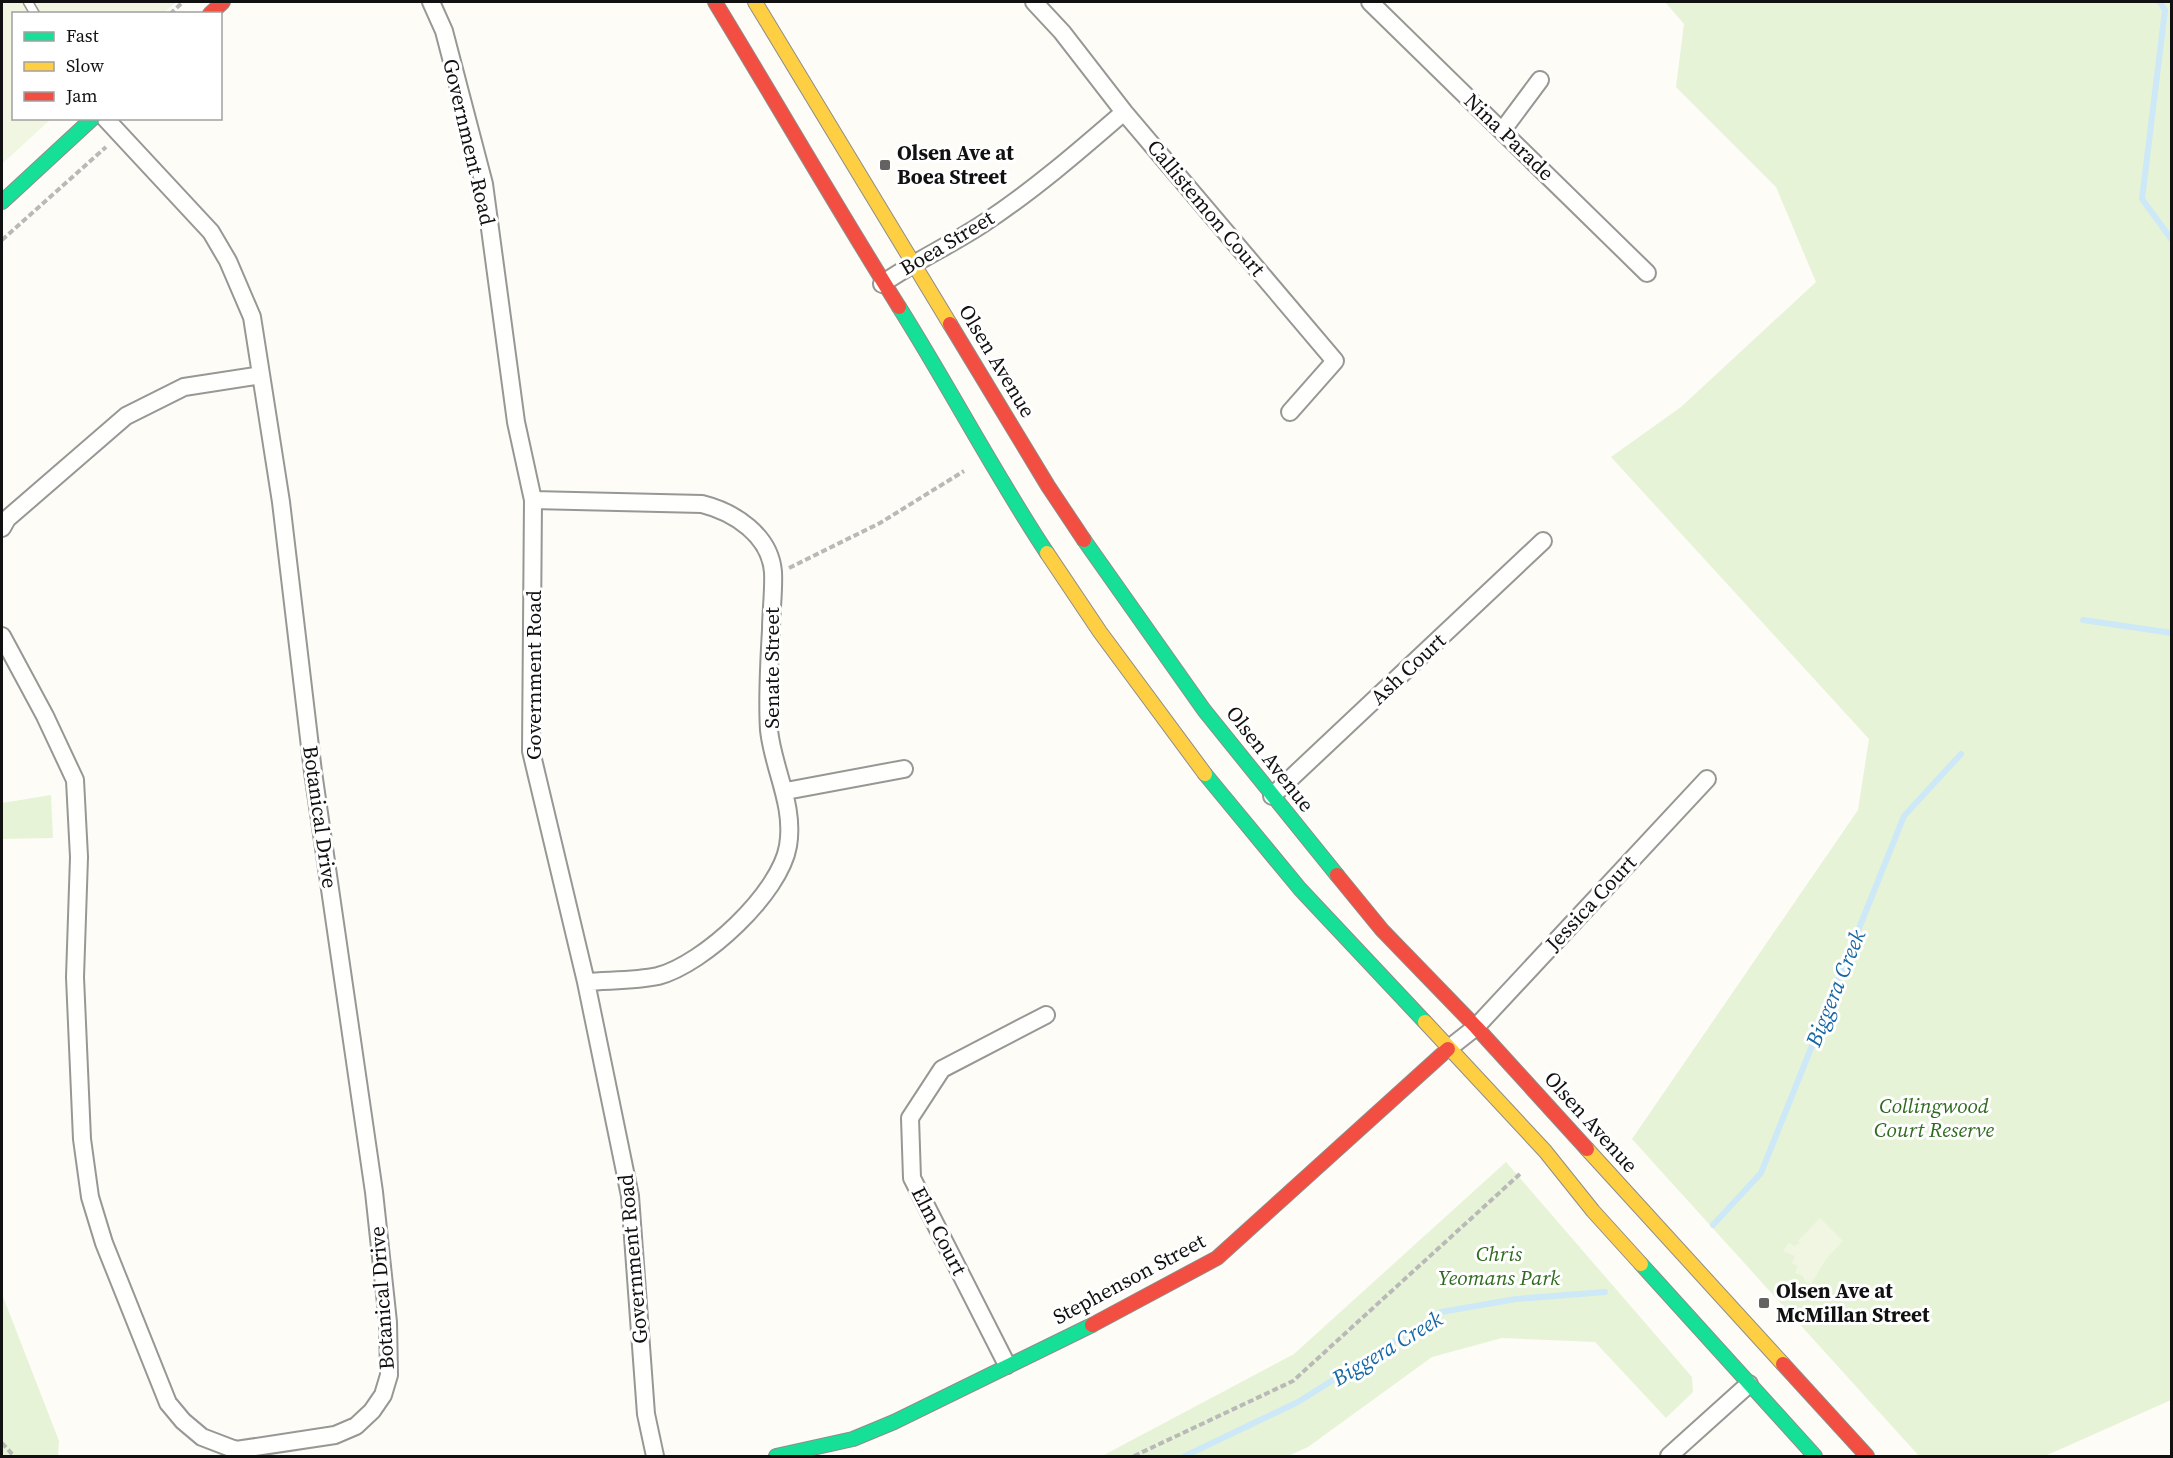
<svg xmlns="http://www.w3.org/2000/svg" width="2173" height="1458" font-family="'Source Serif 4',serif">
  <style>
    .green { fill: #e7f3d7 }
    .pitch { fill: #f0f6e1 }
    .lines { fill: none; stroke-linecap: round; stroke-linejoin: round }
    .stream { stroke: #cde8f7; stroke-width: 6 }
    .lane-casing { stroke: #979795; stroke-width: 11 }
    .street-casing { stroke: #979795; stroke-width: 20 }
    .fast-casing { stroke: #8e8d8b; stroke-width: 16 }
    .slow-casing { stroke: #8e8d8b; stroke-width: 16 }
    .jam-casing { stroke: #8e8d8b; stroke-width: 16 }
    .path { stroke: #b9b9b8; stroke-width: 4; stroke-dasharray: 6 3; stroke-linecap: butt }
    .lane { stroke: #fffffe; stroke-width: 8 }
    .street { stroke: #fffffe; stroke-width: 16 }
    .fast { stroke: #16e098; stroke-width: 14 }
    .slow { stroke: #ffcf43; stroke-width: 14 }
    .jam { stroke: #f24e42; stroke-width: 14 }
    .poi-dot { fill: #646362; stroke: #fff; stroke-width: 2 }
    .labels { text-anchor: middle; stroke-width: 6; stroke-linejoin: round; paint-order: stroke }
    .street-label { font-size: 21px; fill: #111; stroke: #fff }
    .poi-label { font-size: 21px; font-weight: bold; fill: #111; stroke: #fff; text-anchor: start }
    .park-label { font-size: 21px; font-style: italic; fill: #2f6b1f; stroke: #fff }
    .water-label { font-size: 22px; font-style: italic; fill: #1768a6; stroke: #fff }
  </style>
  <rect width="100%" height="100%" fill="#fdfcf7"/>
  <path class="green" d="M1665,2H2171V1400L2045,1456H1919L1632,1139L1858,810L1869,739L1611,457L1681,407L1816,282L1776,187L1676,87L1684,24Z
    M51,795L53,838L2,839V803Z
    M1506,1162L1692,1377L1693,1392L1666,1418L1595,1342L1502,1338L1432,1357L1308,1447L1288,1456H1102L1294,1354Z
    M2,1294L59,1441L58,1456H2Z"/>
  <path class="pitch" d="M2,2H176L164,13L14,14V118L51,119L2,164Z
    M1820,1218L1843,1241L1826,1259L1811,1284L1805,1281L1803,1276L1795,1273L1798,1266L1792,1263L1795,1256L1783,1251L1789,1243L1794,1246L1800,1243L1798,1241Z"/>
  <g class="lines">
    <path class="stream" d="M2160,2L2165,10L2142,199L2172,240
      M2083,620L2172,633
      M1713,1225L1761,1173L1904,816L1961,754
      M1185,1456L1298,1402L1441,1312L1516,1299L1605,1292"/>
    <g class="lane-casing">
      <path id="lane" d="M28,2L35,14"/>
    </g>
    <g class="street-casing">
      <path id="street" d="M431,2L444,31L484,184L516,422L533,500L531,751L586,982L630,1196L646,1414L655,1456
        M1034,2L1062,32L1124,112L1335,361L1290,412
        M1370,2L1647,273
        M1502,131L1540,80
        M882,284C915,261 951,245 984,223C1034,190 1079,151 1124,112
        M533,500L702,504C734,512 770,535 773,572C774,591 771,611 771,630C769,663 767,697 769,730C773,769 795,805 788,846C780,893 704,964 658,976C635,981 609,980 586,982
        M2,528L7,519L126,416L184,387L261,375
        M2,636L45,716L75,780L79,857L75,977L82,1139L90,1197L104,1243L168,1403L183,1421L202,1437L236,1450L335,1435L356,1426L372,1411L383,1395L389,1375L388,1322L374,1192L313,772L281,502L252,317L228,261L211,232L105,118
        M786,791L904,769
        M1272,796L1543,541
        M1448,1049L1476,1027L1707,779
        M1007,1365L912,1178L910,1118L942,1069L1046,1015
        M1669,1456L1749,1384"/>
    </g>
    <g class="fast-casing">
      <path id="fast" d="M2,202L93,118
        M899,307C950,388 994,473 1047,553
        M1084,540L1204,710L1337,875
        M1205,774L1300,889L1425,1022
        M1641,1264L1815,1456
        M776,1456L853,1439L894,1422L1092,1325"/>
    </g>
    <g class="slow-casing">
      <path id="slow" d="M755,2L950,324
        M1047,553L1100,632L1205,774
        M1425,1022L1545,1151L1593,1211L1641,1264
        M1587,1149L1783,1364"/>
    </g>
    <g class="jam-casing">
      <path id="jam" d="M715,2C777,104 836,206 899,307
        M210,14L223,2
        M950,324L1048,486L1084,540
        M1337,875L1382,930L1476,1027L1587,1149
        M1092,1325L1217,1258L1448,1049
        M1783,1364L1867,1456"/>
    </g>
    <path class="path" d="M170,14L183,2
      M2,240L106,147
      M789,568L880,523L964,471
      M2,1443L14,1456
      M1134,1456L1293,1381L1521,1173"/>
    <use href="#lane" class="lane"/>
    <use href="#street" class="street"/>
    <use href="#fast" class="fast"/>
    <use href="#slow" class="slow"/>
    <use href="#jam" class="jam"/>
  </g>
  <g class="poi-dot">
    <rect x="879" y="159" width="12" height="12" rx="3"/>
    <rect x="1758" y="1297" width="12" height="12" rx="3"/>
  </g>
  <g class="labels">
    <g class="street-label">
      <text transform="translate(1509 137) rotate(44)" y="7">Nina Parade</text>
      <text transform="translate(469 142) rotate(77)" y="7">Government Road</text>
      <text transform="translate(1206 208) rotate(50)" y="7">Callistemon Court</text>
      <text transform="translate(947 243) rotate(-31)" y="7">Boea Street</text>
      <text transform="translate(997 361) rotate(59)" y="7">Olsen Avenue</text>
      <text transform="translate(772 668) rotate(-90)" y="7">Senate Street</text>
      <text transform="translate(1408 669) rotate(-43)" y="7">Ash Court</text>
      <text transform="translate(534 675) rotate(-90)" y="7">Government Road</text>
      <text transform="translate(1270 759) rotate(52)" y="7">Olsen Avenue</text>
      <text transform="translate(320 817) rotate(82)" y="7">Botanical Drive</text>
      <text transform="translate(1591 903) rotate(-47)" y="7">Jessica Court</text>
      <text transform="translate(1591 1122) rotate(48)" y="7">Olsen Avenue</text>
      <text transform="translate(939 1231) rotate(63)" y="7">Elm Court</text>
      <text transform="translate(633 1259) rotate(-95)" y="7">Government Road</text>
      <text transform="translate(1129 1279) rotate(-28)" y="7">Stephenson Street</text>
      <text transform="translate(382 1298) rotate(-94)" y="7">Botanical Drive</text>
    </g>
    <g class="poi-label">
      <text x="897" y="160">Olsen Ave at<tspan x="897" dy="24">Boea Street</tspan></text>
      <text x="1776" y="1298">Olsen Ave at<tspan x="1776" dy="24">McMillan Street</tspan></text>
    </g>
    <g class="park-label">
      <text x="1934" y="1113">Collingwood<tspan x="1934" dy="24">Court Reserve</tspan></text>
      <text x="1499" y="1261">Chris<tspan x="1499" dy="24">Yeomans Park</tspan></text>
    </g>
    <g class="water-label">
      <text transform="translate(1835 988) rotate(-68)" y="8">Biggera Creek</text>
      <text transform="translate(1387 1348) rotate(-31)" y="8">Biggera Creek</text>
    </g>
  </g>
  <rect width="2173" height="1458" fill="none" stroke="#111111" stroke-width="6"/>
  <rect x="12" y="12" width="210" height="108" fill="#ffffff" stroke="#a0a0a0" stroke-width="1.5"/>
  <rect x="24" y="32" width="30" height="9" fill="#16e098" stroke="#a0a0a0" stroke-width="1.5"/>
  <text x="66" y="42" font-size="18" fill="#111111">Fast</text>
  <rect x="24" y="62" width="30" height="9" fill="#ffcf43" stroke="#a0a0a0" stroke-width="1.5"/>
  <text x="66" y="72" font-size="18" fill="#111111">Slow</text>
  <rect x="24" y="92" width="30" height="9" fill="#f24e42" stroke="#a0a0a0" stroke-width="1.5"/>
  <text x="66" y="102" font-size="18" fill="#111111">Jam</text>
</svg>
